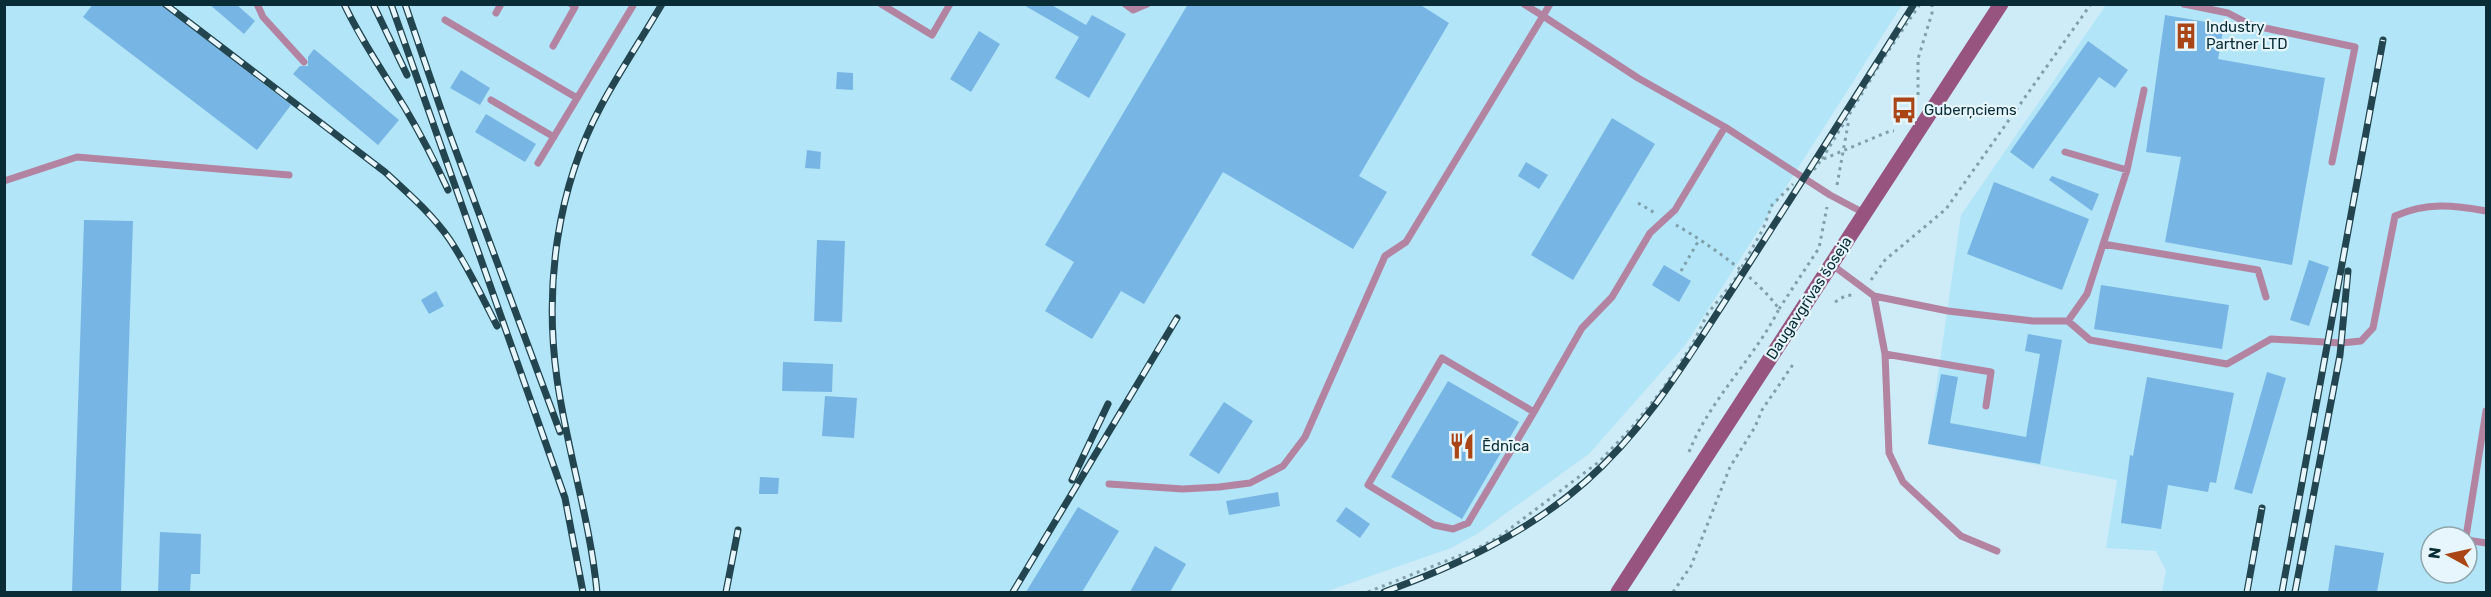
<svg xmlns="http://www.w3.org/2000/svg" width="2491" height="597" font-family="Rubik,sans-serif">
  <style>
    .built { fill: #b2e5f7; fill-rule: evenodd }
    .building { fill: #77b5e4 }
    .lines { fill: none; stroke-linecap: round; stroke-linejoin: round }
    .path { stroke: #7f9fa9; stroke-width: 3; stroke-dasharray: 3 4.5; stroke-linecap: butt }
    .service { stroke: #b384a1; stroke-width: 7 }
    .secondary { stroke: #97547f; stroke-width: 15 }
    .rail-casing { stroke: #23454f; stroke-width: 7 }
    .rail { stroke: #e7f6fc; stroke-width: 4.5; stroke-dasharray: 14; stroke-linecap: butt }
    .labels { text-anchor: middle; stroke-width: 4.5; stroke-linejoin: round; paint-order: stroke }
    .poi-label { font-size: 15px; fill: #092c36; stroke: #e7f6fc; text-anchor: start }
    .street-label { font-size: 15px; fill: #092c36; stroke: #e7f6fc }
  </style>
  <rect width="100%" height="100%" fill="#ceecf7"/>
  <path class="built" d="M4,5H1902L1686,344L1589,454L1477,534L1451,548L1325,592H5Z
    M2106,5H2486V592H2162L2166,571L2156,551L2106,548L2117,480L1928,444L1961,215ZM2431,537H2467V573H2431Z"/>
  <path class="building" d="M93,4H160L291,105L257,150L83,17Z
    M209,4H236L255,21L244,34Z
    M1022,4H1050L1086,25L1092,15L1126,34L1089,98L1055,78L1079,37Z
    M1188,4H1419L1449,23L1359,176L1387,192L1353,249L1223,172L1144,304L1121,291L1092,339L1045,311L1074,262L1045,245Z
    M2165,15L2224,25L2218,59L2325,78L2292,265L2165,242L2181,157L2146,152Z
    M979,31L1000,44L971,92L950,79Z
    M2088,41L2128,70L2115,88L2099,77L2033,169L2010,152Z
    M314,49L399,120L378,145L293,74L300,66H308V57Z
    M461,70L490,88L480,105L450,88Z
    M837,72L853,73V90L836,89Z
    M486,114L536,144L525,162L475,132Z
    M1612,118L1655,144L1573,280L1531,255Z
    M807,150L821,152L820,169L805,168Z
    M1526,162L1548,175L1539,189L1518,176Z
    M2052,176L2099,194L2092,211L2049,180Z
    M1994,182L2089,219L2062,290L1967,254Z
    M84,220L133,221L121,592H72Z
    M817,240L845,241L842,322L814,321Z
    M2309,260L2329,267L2309,326L2290,320Z
    M1664,265L1691,281L1679,302L1652,285Z
    M2101,285L2229,305L2222,349L2094,329Z
    M436,291L444,306L429,314L421,300Z
    M2028,334L2062,340L2040,464L1928,444L1941,374L1958,377L1950,423L2026,437L2040,354L2025,351Z
    M783,362L833,364L832,392L782,391Z
    M2267,372L2286,378L2252,494L2234,489Z
    M2147,377L2234,393L2216,483L2210,482L2208,492L2168,485L2161,529L2121,523L2130,455L2133,456Z
    M1448,381L1519,422L1462,519L1391,477Z
    M825,396L857,398L854,438L822,436Z
    M1224,402L1253,421L1219,474L1189,455Z
    M760,477L779,478L778,494H759Z
    M1278,492L1280,506L1229,515L1226,501Z
    M1078,507L1119,531L1082,592H1026Z
    M1346,507L1370,524L1360,538L1336,521Z
    M160,532L201,534L200,574H191L190,592H158Z
    M2335,545L2384,553L2377,592H2328Z
    M1155,546L1186,564L1170,592H1130Z"/>
  <g class="lines">
    <path class="path" d="M1918,95V59L1932,13V4
      M1822,159L1883,59L1920,4
      M1814,170L1821,160L1890,131H1894
      M1837,185L1849,119
      M1638,203L1655,213
      M1676,225C1708,243 1759,280 1779,309C1754,359 1710,399 1689,452
      M1681,271L1699,240
      M1871,280L1885,260L1946,209L2091,4
      M1835,302L1845,296L1852,295
      M1779,309L1819,248L1827,207
      M1368,592L1476,549L1499,537L1600,461L1633,426L1662,390L1692,345L1708,313L1734,281L1763,229L1772,205L1793,184
      M1673,592L1691,566L1730,467L1755,427L1762,410L1794,363"/>
    <path class="service" d="M257,4L263,17L304,62
      M881,4L932,35L950,4
      M1125,4L1133,10L1147,4
      M1524,4L1543,16L1550,4
      M2184,4L2228,13L2251,25L2355,47L2332,162
      M496,13L501,4
      M445,20L577,98
      M553,46L575,7L571,4
      M491,100L554,137
      M2065,152L2127,170
      M538,163L634,4
      M4,181L77,157L289,175
      M2103,244L2258,270L2266,297
      M1831,264L1874,296L1948,311L2033,321H2068L2087,294L2127,170L2144,90
      M1874,296L1885,354L1889,453L1903,482L1961,536L1997,551
      M2068,321L2090,340L2227,364L2271,339L2341,343L2361,341L2373,328L2395,216C2427,202 2453,205 2486,211
      M1885,354L1991,372L1986,406
      M1534,412L1468,523L1453,529L1434,525L1368,485L1442,358L1534,412L1582,328L1612,297L1650,233L1675,210L1725,127
      M1109,484L1183,489L1219,487L1250,483L1283,466L1305,437L1385,256L1406,242L1543,16L1638,78L1725,127L1830,195L1864,213
      M2466,537L2486,411
      M2467,540L2486,543"/>
    <path class="secondary" d="M1618,592L2001,4"/>
    <g class="rail-casing">
      <path id="rail" d="M165,4L385,172C408,193 432,214 450,240C468,267 482,297 497,326
        M344,4C362,42 384,73 405,108C421,135 435,162 448,190
        M373,4L407,75
        M391,4L565,498L583,592
        M405,4L447,127L560,432
        M1072,480L1108,404
        M597,592C590,520 567,450 557,379C544,286 557,188 601,106C620,71 642,38 662,4
        M726,592L738,530
        M1013,592L1177,318
        M1384,592C1456,566 1527,533 1585,482C1649,426 1690,354 1736,284C1796,191 1855,98 1914,4
        M2247,592L2262,508
        M2282,592L2383,40
        M2295,592L2340,355L2348,271"/>
    </g>
    <use href="#rail" class="rail"/>
  </g>
  <defs>
    <g id="building-bare" transform="scale(2.07)"><path d="M-4-6H4V6H1V3H-1V6H-4ZM-2.5-4.3h1.7v1.8h-1.7ZM.8-4.3h1.7v1.8H.8ZM-2.5-1h1.7V.8h-1.7ZM.8-1h1.7V.8H.8Z" fill="#aa4616" stroke="#e7f6fc" stroke-width="2.5" paint-order="stroke"/></g>
    <g id="bus-bare" transform="scale(2.07)"><path d="M-5-6H5V4H4V6H2V4H-2V6H-4V4H-5ZM-3.5-4V0h7V-4ZM-3.5 1.2v1.5H-2V1.2ZM2 1.2v1.5H3.5V1.2Z" fill="#aa4616" stroke="#e7f6fc" stroke-width="2.5" paint-order="stroke"/></g>
    <g id="restaurant-bare" transform="scale(2.07)"><path d="M-5-6h1v4h1v-4h1v4h1v-4h1v5L-1.5 .5V6h-2V.5L-5-1ZM5-6V6H3V1.5H1.5Q1.5-4 5-6Z" fill="#aa4616" stroke="#e7f6fc" stroke-width="2.5" paint-order="stroke"/></g>
  </defs>
  <g fill-rule="evenodd">
    <use href="#building-bare" x="2186" y="36"/>
    <use href="#bus-bare" x="1904" y="110"/>
    <use href="#restaurant-bare" x="1462" y="446"/>
  </g>
  <g class="labels">
    <g class="poi-label">
      <text x="2206" y="32">Industry<tspan x="2206" dy="17">Partner LTD</tspan></text>
      <text x="1924" y="115">Guberņciems</text>
      <text x="1482" y="451">Ēdnīca</text>
    </g>
    <g class="street-label">
      <text transform="translate(1809 298) rotate(-57)" y="5">Daugavgrīvas šoseja</text>
    </g>
  </g>
  <rect width="2491" height="597" fill="none" stroke="#092c36" stroke-width="12"/>
  <g transform="translate(2449 555) rotate(278)"><circle r="28" fill="#e7f6fc" stroke="#8ea5ad" stroke-width="1.5"/>
  <path d="M0-4.5L10 22L0 15L-10 22Z" fill="#aa4616"/>
  <text y="-9" font-size="16" font-weight="bold" text-anchor="middle" fill="#092c36">N</text>
  </g>
</svg>
